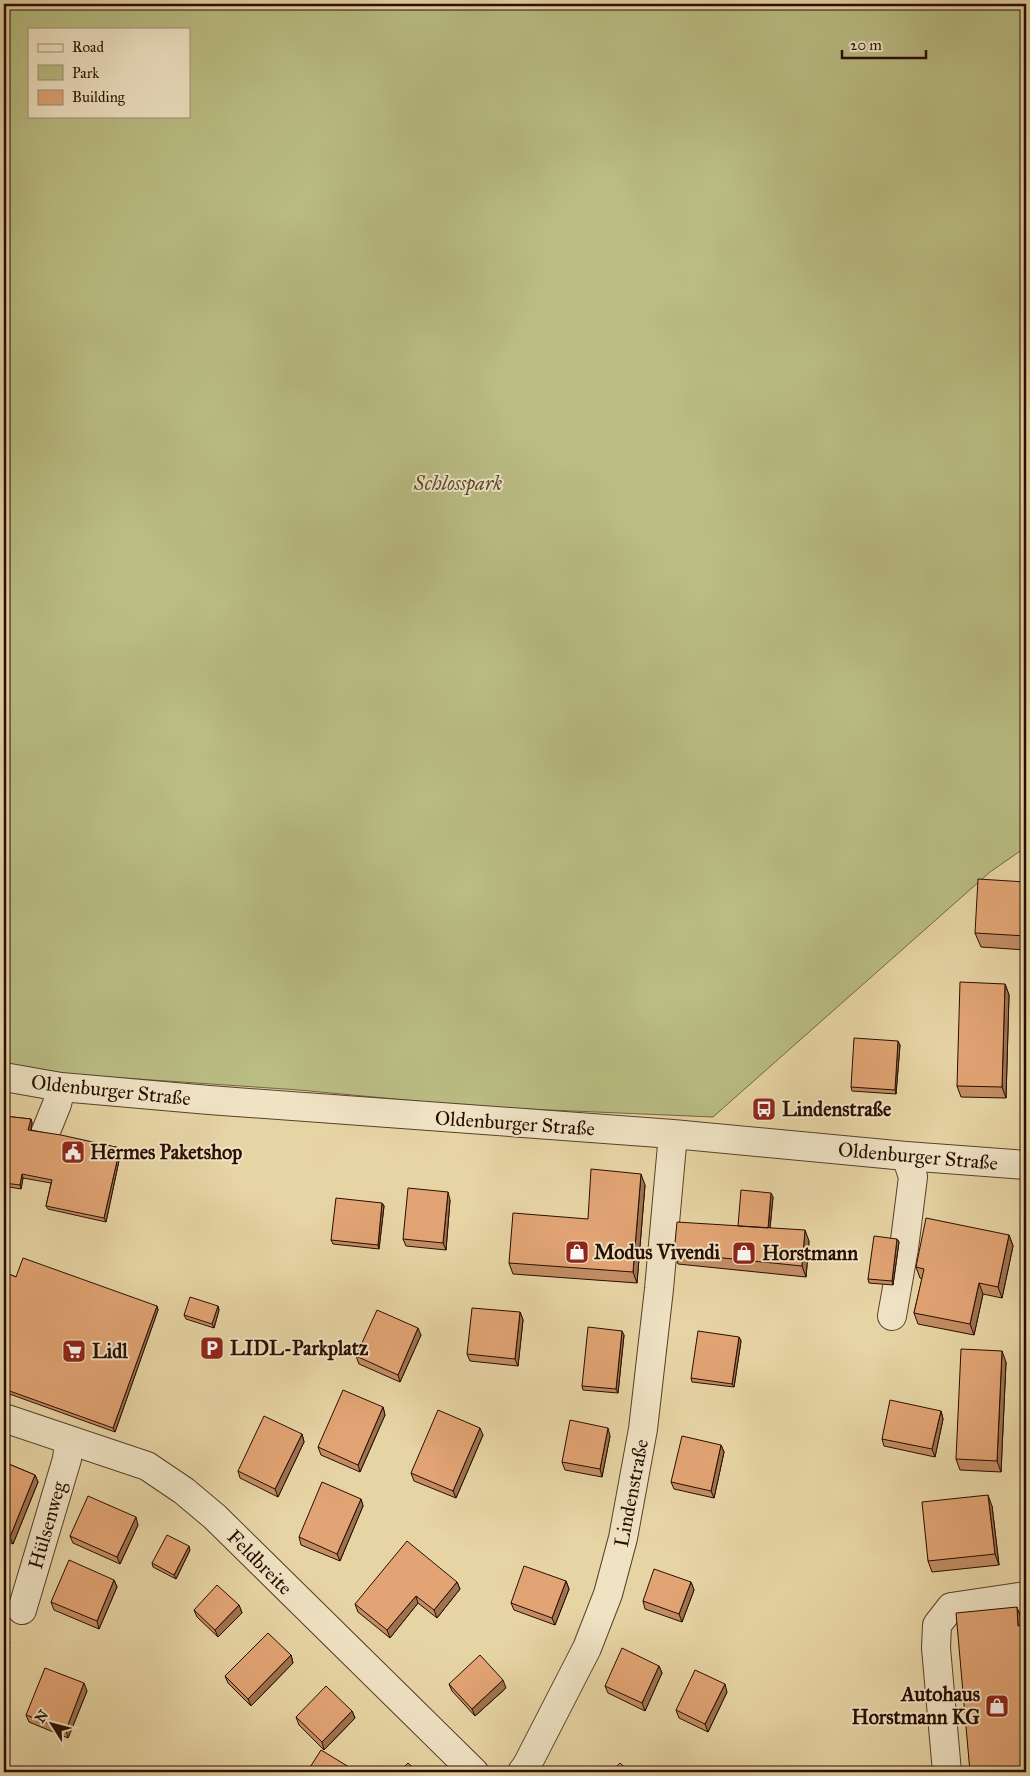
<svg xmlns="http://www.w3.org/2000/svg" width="1030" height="1776" font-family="'IM FELL Great Primer',serif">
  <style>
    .green { fill: #b9bc83; stroke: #716442; fill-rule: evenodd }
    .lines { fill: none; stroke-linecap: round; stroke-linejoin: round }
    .minor-casing { stroke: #583f29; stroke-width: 30 }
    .minor { stroke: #efe3c4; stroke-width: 28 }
    .wall { fill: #c28d64; stroke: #290d00 }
    .shaded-wall { fill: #9e7351; stroke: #290d00 }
    .building { fill: #e2a474; stroke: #290d00 }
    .labels { text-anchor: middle; stroke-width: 4; stroke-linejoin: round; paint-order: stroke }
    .park-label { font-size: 20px; font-style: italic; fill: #5b4a2e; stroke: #efe3c4 }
    .street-label { font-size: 20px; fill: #290d00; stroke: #efe3c4 }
    .poi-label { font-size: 20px; font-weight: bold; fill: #290d00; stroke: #efe3c4; text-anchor: start }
  </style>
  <rect width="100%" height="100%" fill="#e7d4a4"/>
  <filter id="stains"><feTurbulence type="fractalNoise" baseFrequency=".004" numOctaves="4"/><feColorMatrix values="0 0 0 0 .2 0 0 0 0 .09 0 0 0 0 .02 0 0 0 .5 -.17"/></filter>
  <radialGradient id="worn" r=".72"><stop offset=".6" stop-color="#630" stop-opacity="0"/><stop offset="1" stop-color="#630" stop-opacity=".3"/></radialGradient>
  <path class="green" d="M4,4H1026V847L990,872L713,1117L480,1107L299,1090L64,1074L4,1063ZM29,29H189V116H29Z"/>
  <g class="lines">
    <g class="minor-casing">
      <path id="minor" d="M4,1077L61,1087L209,1100L673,1134L906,1156L1026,1165
        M44,1136L57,1104L61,1087
        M892,1316L904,1248L913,1177L906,1156
        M4,1418L147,1466L184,1491L215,1517L474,1772
        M22,1610L67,1459L69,1440
        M522,1772L527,1765L587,1648L608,1594L623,1538L643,1429L659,1289L673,1134
        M947,1772L936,1648L937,1625L951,1607L1026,1596"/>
    </g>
    <use href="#minor" class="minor"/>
  </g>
  <path class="wall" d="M1026,882V950L981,947L975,933Z
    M1005,984L1009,995L1006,1098L961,1097L957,1086Z
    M900,1045L896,1094L852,1091L851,1087Z
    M4,1116L31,1119L32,1123L31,1130L120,1148L121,1151L106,1222L48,1209L46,1206L51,1183L23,1178L21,1189L4,1186Z
    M645,1185L637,1283L513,1274L509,1263L588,1219Z
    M773,1197L770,1228L809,1241L806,1277L678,1264L674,1253L738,1226Z
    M450,1200L446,1250L406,1246L403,1239Z
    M382,1203L384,1206L379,1249L333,1244L331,1240Z
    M1009,1235L1013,1246L1002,1298L983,1294L974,1335L918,1324L914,1313L922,1279L920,1278L916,1267Z
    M897,1239L899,1242L893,1285L869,1283L868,1279Z
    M4,1272L16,1277L157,1306L158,1310L115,1432L4,1392Z
    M218,1306L219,1310L214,1328L186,1319L184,1315Z
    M520,1312L523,1320L518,1366L470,1361L467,1354Z
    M421,1335L400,1382L359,1364L356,1356Z
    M624,1335L618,1393L583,1390L582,1386Z
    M739,1337L741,1341L734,1387L692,1382L691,1378Z
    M1006,1362L1001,1472L960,1470L956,1459Z
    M383,1407L385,1415L360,1472L321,1455L318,1447Z
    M941,1411L943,1419L935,1457L884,1446L882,1439Z
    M302,1434L304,1442L278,1497L240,1478L238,1471Z
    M483,1435L456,1498L414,1481L411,1473Z
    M610,1436L602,1477L565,1470L562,1462Z
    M721,1445L724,1452L714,1498L674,1489L671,1482Z
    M4,1462L35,1475L38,1482L13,1544L4,1540Z
    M361,1499L363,1506L340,1561L301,1545L299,1537Z
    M992,1506L999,1565L932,1572L928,1561Z
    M138,1525L120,1564L73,1543L70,1536Z
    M190,1550L176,1579L153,1567L152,1563Z
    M114,1580L117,1587L99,1629L54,1610L51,1602Z
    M566,1581L569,1589L555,1625L514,1610L511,1603Z
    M457,1582L460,1589L437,1618L418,1603L390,1638L358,1612L355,1604Z
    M691,1582L694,1590L682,1622L645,1609L643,1601Z
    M239,1605L242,1613L218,1637L197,1617L194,1610Z
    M291,1655L293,1663L251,1706L228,1683L225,1676Z
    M659,1666L662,1673L645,1711L608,1693L605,1686Z
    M449,1684L506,1688L475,1716L452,1691Z
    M87,1691L68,1738L29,1722L26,1715Z
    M727,1692L708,1732L679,1718L676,1710Z
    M352,1711L355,1718L324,1750L299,1725L296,1717Z"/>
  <path class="shaded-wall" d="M1005,984L1009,995L1006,1098L1002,1087Z
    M898,1041L900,1045L896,1094L895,1090Z
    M31,1119L32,1123L30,1134L28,1130Z
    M120,1148L121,1151L106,1222L104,1218Z
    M22,1174L23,1178L21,1189L20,1185Z
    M641,1174L645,1185L637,1283L633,1272Z
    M448,1192L450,1200L446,1250L443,1243Z
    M771,1193L773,1197L769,1239L768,1235Z
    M382,1203L384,1206L379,1249L378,1245Z
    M805,1230L809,1241L806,1277L802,1266Z
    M1009,1235L1013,1246L1002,1298L998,1287Z
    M897,1239L899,1242L893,1285L892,1281Z
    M979,1283L983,1294L974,1335L970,1324Z
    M157,1306L158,1310L115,1432L113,1428Z
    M218,1306L219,1310L214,1328L212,1324Z
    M520,1312L523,1320L518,1366L515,1359Z
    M418,1328L421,1335L400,1382L398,1375Z
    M622,1331L624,1335L618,1393L616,1389Z
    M739,1337L741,1341L734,1387L732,1384Z
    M1002,1351L1006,1362L1001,1472L997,1461Z
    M383,1407L385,1415L360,1472L358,1465Z
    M941,1411L943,1419L935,1457L932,1449Z
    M480,1428L483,1435L456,1498L453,1491Z
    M608,1428L610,1436L602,1477L600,1469Z
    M302,1434L304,1442L278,1497L275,1489Z
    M721,1445L724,1452L714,1498L711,1491Z
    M35,1475L38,1482L13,1544L10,1537Z
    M988,1495L992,1506L999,1565L995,1554Z
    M361,1499L363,1506L340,1561L337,1554Z
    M136,1517L138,1525L120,1564L117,1557Z
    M189,1546L190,1550L176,1579L174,1575Z
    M114,1580L117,1587L99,1629L97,1621Z
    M566,1581L569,1589L555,1625L552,1618Z
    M457,1582L460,1589L437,1618L434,1610Z
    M691,1582L694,1590L682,1622L679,1614Z
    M416,1596L418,1603L390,1638L387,1630Z
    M239,1605L242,1613L218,1637L215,1630Z
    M1017,1607L1022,1621L1023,1640L1018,1626Z
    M7,1636L10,1643L4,1657V1643Z
    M291,1655L293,1663L251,1706L248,1699Z
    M659,1666L662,1673L645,1711L642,1703Z
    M503,1680L506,1688L475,1716L472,1709Z
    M84,1683L87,1691L68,1738L66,1730Z
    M725,1684L727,1692L708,1732L705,1724Z
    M352,1711L355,1718L324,1750L322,1742Z
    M349,1767L351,1772H346Z"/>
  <path class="building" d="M978,879L1026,882V936L975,933Z
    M960,982L1005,984L1002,1087L957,1086Z
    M854,1038L898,1041L895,1090L851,1087Z
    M4,1116L31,1119L28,1130L61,1135L120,1148L104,1218L46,1206L52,1180L22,1174L20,1185L4,1183Z
    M591,1169L641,1174L633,1272L509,1263L513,1213L588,1219Z
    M408,1188L448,1192L443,1243L403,1239Z
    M741,1190L771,1193L768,1228L738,1226Z
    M336,1198L382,1203L378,1245L331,1240Z
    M926,1218L1009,1235L998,1287L979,1283L970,1324L914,1313L924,1269L916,1267Z
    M677,1222L805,1230L802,1266L674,1253Z
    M874,1236L897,1239L892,1281L868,1279Z
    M23,1258L157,1306L113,1428L4,1389V1272L16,1277Z
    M190,1297L218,1306L212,1324L184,1315Z
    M472,1308L520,1312L515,1359L467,1354Z
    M377,1310L418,1328L398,1375L356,1356Z
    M588,1327L622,1331L616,1389L582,1386Z
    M698,1331L739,1337L732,1384L691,1378Z
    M961,1349L1002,1351L997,1461L956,1459Z
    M343,1390L383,1407L358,1465L318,1447Z
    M890,1400L941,1411L932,1449L882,1439Z
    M438,1410L480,1428L453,1491L411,1473Z
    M264,1416L302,1434L275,1489L238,1471Z
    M570,1420L608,1428L600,1469L562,1462Z
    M682,1436L721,1445L711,1491L671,1482Z
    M4,1462L35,1475L10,1537L4,1534Z
    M322,1482L361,1499L337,1554L299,1537Z
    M988,1495L995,1554L928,1561L922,1502Z
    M88,1496L136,1517L117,1557L70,1536Z
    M167,1535L189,1546L174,1575L152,1563Z
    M407,1541L457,1582L434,1610L416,1596L387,1630L355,1604Z
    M69,1560L114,1580L97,1621L51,1602Z
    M524,1566L566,1581L552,1618L511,1603Z
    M654,1569L691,1582L679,1614L643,1601Z
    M217,1585L239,1605L215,1630L194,1610Z
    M1017,1607L1018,1626L1026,1625V1772H970L956,1613Z
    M268,1633L291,1655L248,1699L225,1676Z
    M4,1634L7,1636L4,1643Z
    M622,1648L659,1666L642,1703L605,1686Z
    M480,1655L503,1680L472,1709L449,1684Z
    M45,1668L84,1683L66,1730L26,1715Z
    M695,1670L725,1684L705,1724L676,1710Z
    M326,1686L352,1711L322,1742L296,1717Z
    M321,1750L349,1767L346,1772H307Z
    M408,1763L418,1772H399Z
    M620,1763L630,1772H611Z"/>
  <defs>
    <g id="bus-square" transform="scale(1.25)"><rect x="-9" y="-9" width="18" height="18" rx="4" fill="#8f2418" stroke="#efe3c4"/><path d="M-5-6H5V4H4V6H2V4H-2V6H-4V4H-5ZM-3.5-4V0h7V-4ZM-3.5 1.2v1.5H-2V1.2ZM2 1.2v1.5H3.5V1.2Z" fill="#fff"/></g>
    <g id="civic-square" transform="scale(1.25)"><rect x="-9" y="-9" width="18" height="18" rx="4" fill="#8f2418" stroke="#efe3c4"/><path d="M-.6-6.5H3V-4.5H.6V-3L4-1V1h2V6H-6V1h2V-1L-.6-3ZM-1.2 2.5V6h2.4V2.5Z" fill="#fff"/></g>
    <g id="shop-square" transform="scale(1.25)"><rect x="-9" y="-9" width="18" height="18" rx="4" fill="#8f2418" stroke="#efe3c4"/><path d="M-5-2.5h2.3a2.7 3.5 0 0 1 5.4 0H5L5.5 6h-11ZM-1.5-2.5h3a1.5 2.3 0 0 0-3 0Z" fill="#fff"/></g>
    <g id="parking-square" transform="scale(1.25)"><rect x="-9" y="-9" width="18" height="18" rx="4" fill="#8f2418" stroke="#efe3c4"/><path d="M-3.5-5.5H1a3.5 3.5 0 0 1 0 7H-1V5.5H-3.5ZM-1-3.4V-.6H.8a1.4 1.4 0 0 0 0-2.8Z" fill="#fff"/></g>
    <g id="supermarket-square" transform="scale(1.25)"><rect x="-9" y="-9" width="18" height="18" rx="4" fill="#8f2418" stroke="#efe3c4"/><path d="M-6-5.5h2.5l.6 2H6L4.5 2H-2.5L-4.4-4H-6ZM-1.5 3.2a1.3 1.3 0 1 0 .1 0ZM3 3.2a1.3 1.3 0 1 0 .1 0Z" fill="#fff"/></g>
  </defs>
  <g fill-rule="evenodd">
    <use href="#bus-square" x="764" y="1109"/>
    <use href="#civic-square" x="73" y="1152"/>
    <use href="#shop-square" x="577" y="1252"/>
    <use href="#shop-square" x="744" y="1253"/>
    <use href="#parking-square" x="212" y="1348"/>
    <use href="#supermarket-square" x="74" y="1351"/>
    <use href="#shop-square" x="997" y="1706"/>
  </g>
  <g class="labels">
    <g class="park-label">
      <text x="458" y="490">Schlosspark</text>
    </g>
    <g class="street-label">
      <text transform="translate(111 1090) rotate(6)" y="7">Oldenburger Straße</text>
      <text transform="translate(515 1123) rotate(4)" y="7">Oldenburger Straße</text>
      <text transform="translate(918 1156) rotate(5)" y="7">Oldenburger Straße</text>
      <text transform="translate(631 1493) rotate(-79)" y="7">Lindenstraße</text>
      <text transform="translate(47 1525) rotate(-74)" y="7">Hülsenweg</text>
      <text transform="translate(260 1562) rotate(45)" y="7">Feldbreite</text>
    </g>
    <g class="poi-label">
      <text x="782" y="1116">Lindenstraße</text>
      <text x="90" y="1159">Hermes Paketshop</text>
      <text x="594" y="1259">Modus Vivendi</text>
      <text x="762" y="1260">Horstmann</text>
      <text x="230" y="1355">LIDL-Parkplatz</text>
      <text x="92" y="1358">Lidl</text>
      <text x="980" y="1701" text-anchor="end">Autohaus<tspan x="980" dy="23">Horstmann KG</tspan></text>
    </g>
  </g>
  <rect width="1030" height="1776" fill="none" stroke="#e7d4a4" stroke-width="20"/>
  <rect x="5" y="5" width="1020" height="1766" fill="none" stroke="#290d00" stroke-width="2.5"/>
  <rect x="10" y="10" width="1010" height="1756" fill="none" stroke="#290d00"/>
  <rect x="28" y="28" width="162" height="90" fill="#efe3c4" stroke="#a08d76"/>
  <rect x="38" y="44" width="25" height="8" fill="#efe3c4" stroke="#a08d76"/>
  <text x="72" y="52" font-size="15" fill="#290d00">Road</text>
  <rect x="38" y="65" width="25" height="15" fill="#b9bc83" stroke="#a08d76"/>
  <text x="72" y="78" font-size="15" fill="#290d00">Park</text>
  <rect x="38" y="90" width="25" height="15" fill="#e2a474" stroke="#a08d76"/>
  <text x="72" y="102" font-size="15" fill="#290d00">Building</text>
  <g transform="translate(52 1724) rotate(306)" stroke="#efe3c4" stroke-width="4" paint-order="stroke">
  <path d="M0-4L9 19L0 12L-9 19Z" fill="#290d00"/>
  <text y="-8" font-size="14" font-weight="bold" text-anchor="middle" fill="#290d00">N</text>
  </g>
  <path d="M842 50v8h84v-8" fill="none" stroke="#290d00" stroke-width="2.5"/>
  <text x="850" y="50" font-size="15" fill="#290d00" stroke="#efe3c4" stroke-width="4" paint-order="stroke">20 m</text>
  <rect width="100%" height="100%" filter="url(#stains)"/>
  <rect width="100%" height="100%" fill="url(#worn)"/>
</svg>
